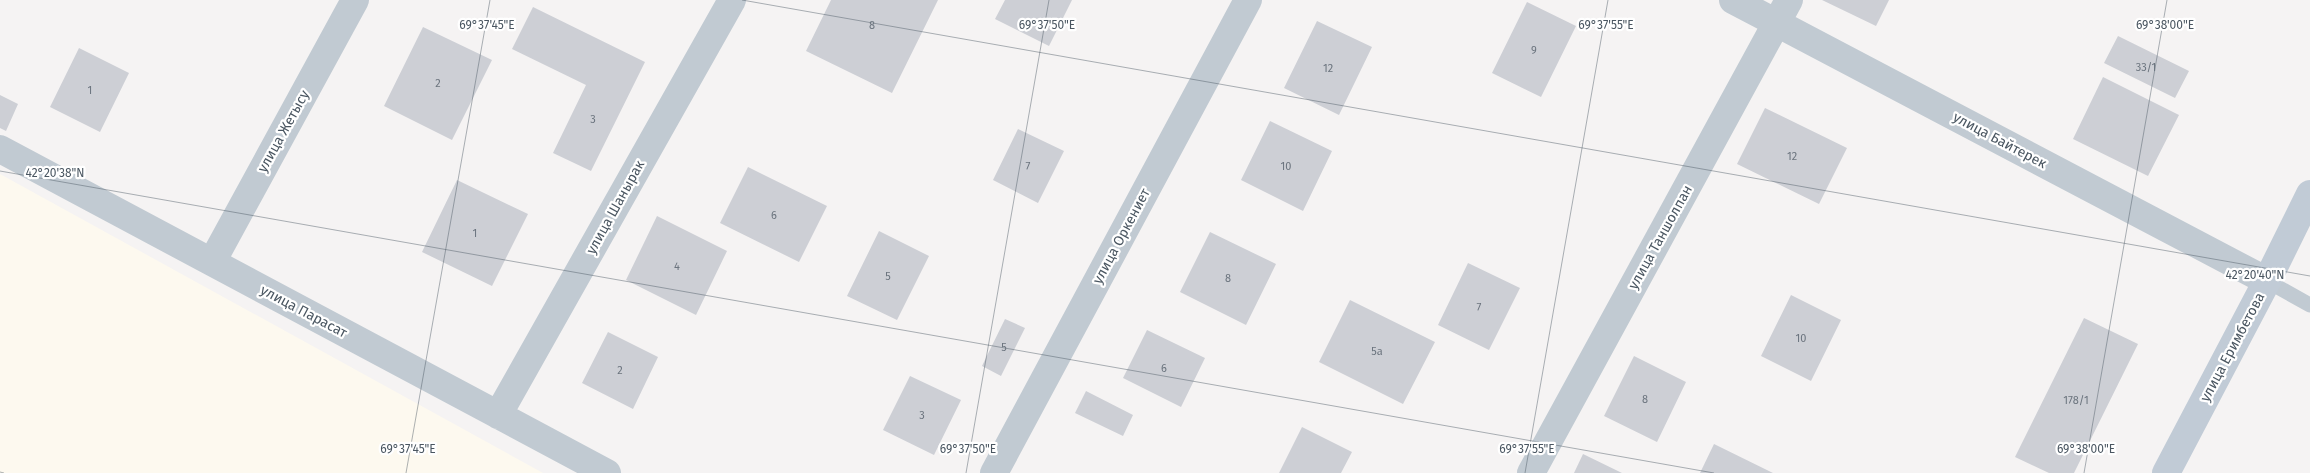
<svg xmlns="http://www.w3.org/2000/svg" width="2310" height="473" font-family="'Fira Sans',sans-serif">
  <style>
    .commercial { fill: #fdf9ef }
    .building { fill: #cdcfd5 }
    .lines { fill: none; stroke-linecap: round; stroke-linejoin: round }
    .service { stroke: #c1cad2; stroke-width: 15 }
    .minor { stroke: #c1cad2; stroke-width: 28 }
    .secondary { stroke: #c1cbd6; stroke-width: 28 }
    .ticks { fill: none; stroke: #4a5661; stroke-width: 1; stroke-opacity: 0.45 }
    .labels { text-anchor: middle; stroke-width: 4.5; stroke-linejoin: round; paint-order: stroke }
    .number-label { font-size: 11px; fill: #6b747e }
    .street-label { font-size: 14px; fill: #4a5661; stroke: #fff }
    .ticks-label { font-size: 12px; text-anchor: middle; fill: #4a5661; stroke: #fff; stroke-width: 4.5; stroke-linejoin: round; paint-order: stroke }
  </style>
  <rect width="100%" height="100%" fill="#f5f3f3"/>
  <path class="commercial" d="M0,174L543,473H0Z"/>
  <path class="building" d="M831,0H938L892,93L806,51Z
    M1005,0H1072L1049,46L995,19Z
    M1822,0H1889L1876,26Z
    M1527,2L1576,26L1541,97L1492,73Z
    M533,7L645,62L591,171L553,153L586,85L512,49Z
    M1317,21L1372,47L1339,115L1284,88Z
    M423,27L492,60L452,140L384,106Z
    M2118,36L2189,71L2175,98L2104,63Z
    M79,48L129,73L100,132L50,107Z
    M2103,77L2179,115L2148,176L2073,139Z
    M0,95L18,104L6,131L0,128Z
    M1765,108L1847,148L1819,204L1737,164Z
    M1270,121L1332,151L1303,211L1241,180Z
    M1018,129L1064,151L1038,203L993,180Z
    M748,167L827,206L799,262L720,223Z
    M457,180L528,214L492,286L422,252Z
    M657,216L727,251L696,315L626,280Z
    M879,231L929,256L897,320L847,296Z
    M1210,232L1276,264L1246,325L1180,292Z
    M1468,263L1520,288L1489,350L1438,325Z
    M1791,295L1841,320L1811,381L1761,356Z
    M1350,300L1435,342L1403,404L1319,362Z
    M2084,318L2138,344L2074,473H2049L2015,457Z
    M1005,319L1025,328L1001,376L982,366Z
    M1147,330L1205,358L1181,407L1123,378Z
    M608,332L658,357L633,409L582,383Z
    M1634,356L1686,382L1657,442L1604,416Z
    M910,376L961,400L934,455L883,430Z
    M1086,391L1133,415L1123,436L1075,413Z
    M1302,427L1352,452L1341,473H1279Z
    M1714,444L1773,473H1700Z
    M1583,454L1622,473H1574Z"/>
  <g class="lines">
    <path class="service" d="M2267,281L2310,305"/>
    <path class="minor" d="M1733,0L2267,281
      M0,149L607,473
      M212,262L355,0
      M498,415L732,0
      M994,473L1248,0
      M1531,473L1789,0"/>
    <path class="secondary" d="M2166,473L2267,281L2310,194"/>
  </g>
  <path class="ticks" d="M742,0L2310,276M0,171L1714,473M0,472L4,473M406,473L490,0M966,473L1049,0M1525,473L1608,0M2084,473L2167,0"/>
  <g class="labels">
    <g class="number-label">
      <text x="872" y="29">8</text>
      <text x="1534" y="54">9</text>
      <text x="2146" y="71">33/1</text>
      <text x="1328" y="72">12</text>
      <text x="438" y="87">2</text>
      <text x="90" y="94">1</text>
      <text x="593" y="123">3</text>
      <text x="1792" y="160">12</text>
      <text x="1028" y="170">7</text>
      <text x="1286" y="170">10</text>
      <text x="774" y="219">6</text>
      <text x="475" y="237">1</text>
      <text x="677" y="270">4</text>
      <text x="888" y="280">5</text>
      <text x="1228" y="282">8</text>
      <text x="1479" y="311">7</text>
      <text x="1801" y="342">10</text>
      <text x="1004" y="351">5</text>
      <text x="1377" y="355">5а</text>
      <text x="1164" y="372">6</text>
      <text x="620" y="374">2</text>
      <text x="1645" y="403">8</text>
      <text x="2076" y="404">178/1</text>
      <text x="922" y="419">3</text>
    </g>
    <g class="street-label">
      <text transform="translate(283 131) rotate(-61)" y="5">улица Жетысу</text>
      <text transform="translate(2000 140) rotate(28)" y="5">улица Байтерек</text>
      <text transform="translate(615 207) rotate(-61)" y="5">улица Шанырак</text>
      <text transform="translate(1121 236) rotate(-62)" y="5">улица Оркениет</text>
      <text transform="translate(1660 237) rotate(-61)" y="5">улица Таншолпан</text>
      <text transform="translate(304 311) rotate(28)" y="5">улица Парасат</text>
      <text transform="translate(2232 347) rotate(-62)" y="5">улица Еримбетова</text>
    </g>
  </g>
  <g class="ticks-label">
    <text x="487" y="29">69°37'45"E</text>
    <text x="1047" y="29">69°37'50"E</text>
    <text x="1606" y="29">69°37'55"E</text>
    <text x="2165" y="29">69°38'00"E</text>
    <text x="55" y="177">42°20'38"N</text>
    <text x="2255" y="279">42°20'40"N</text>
    <text x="408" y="453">69°37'45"E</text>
    <text x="968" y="453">69°37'50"E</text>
    <text x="1527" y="453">69°37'55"E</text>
    <text x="2086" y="453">69°38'00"E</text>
  </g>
</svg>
